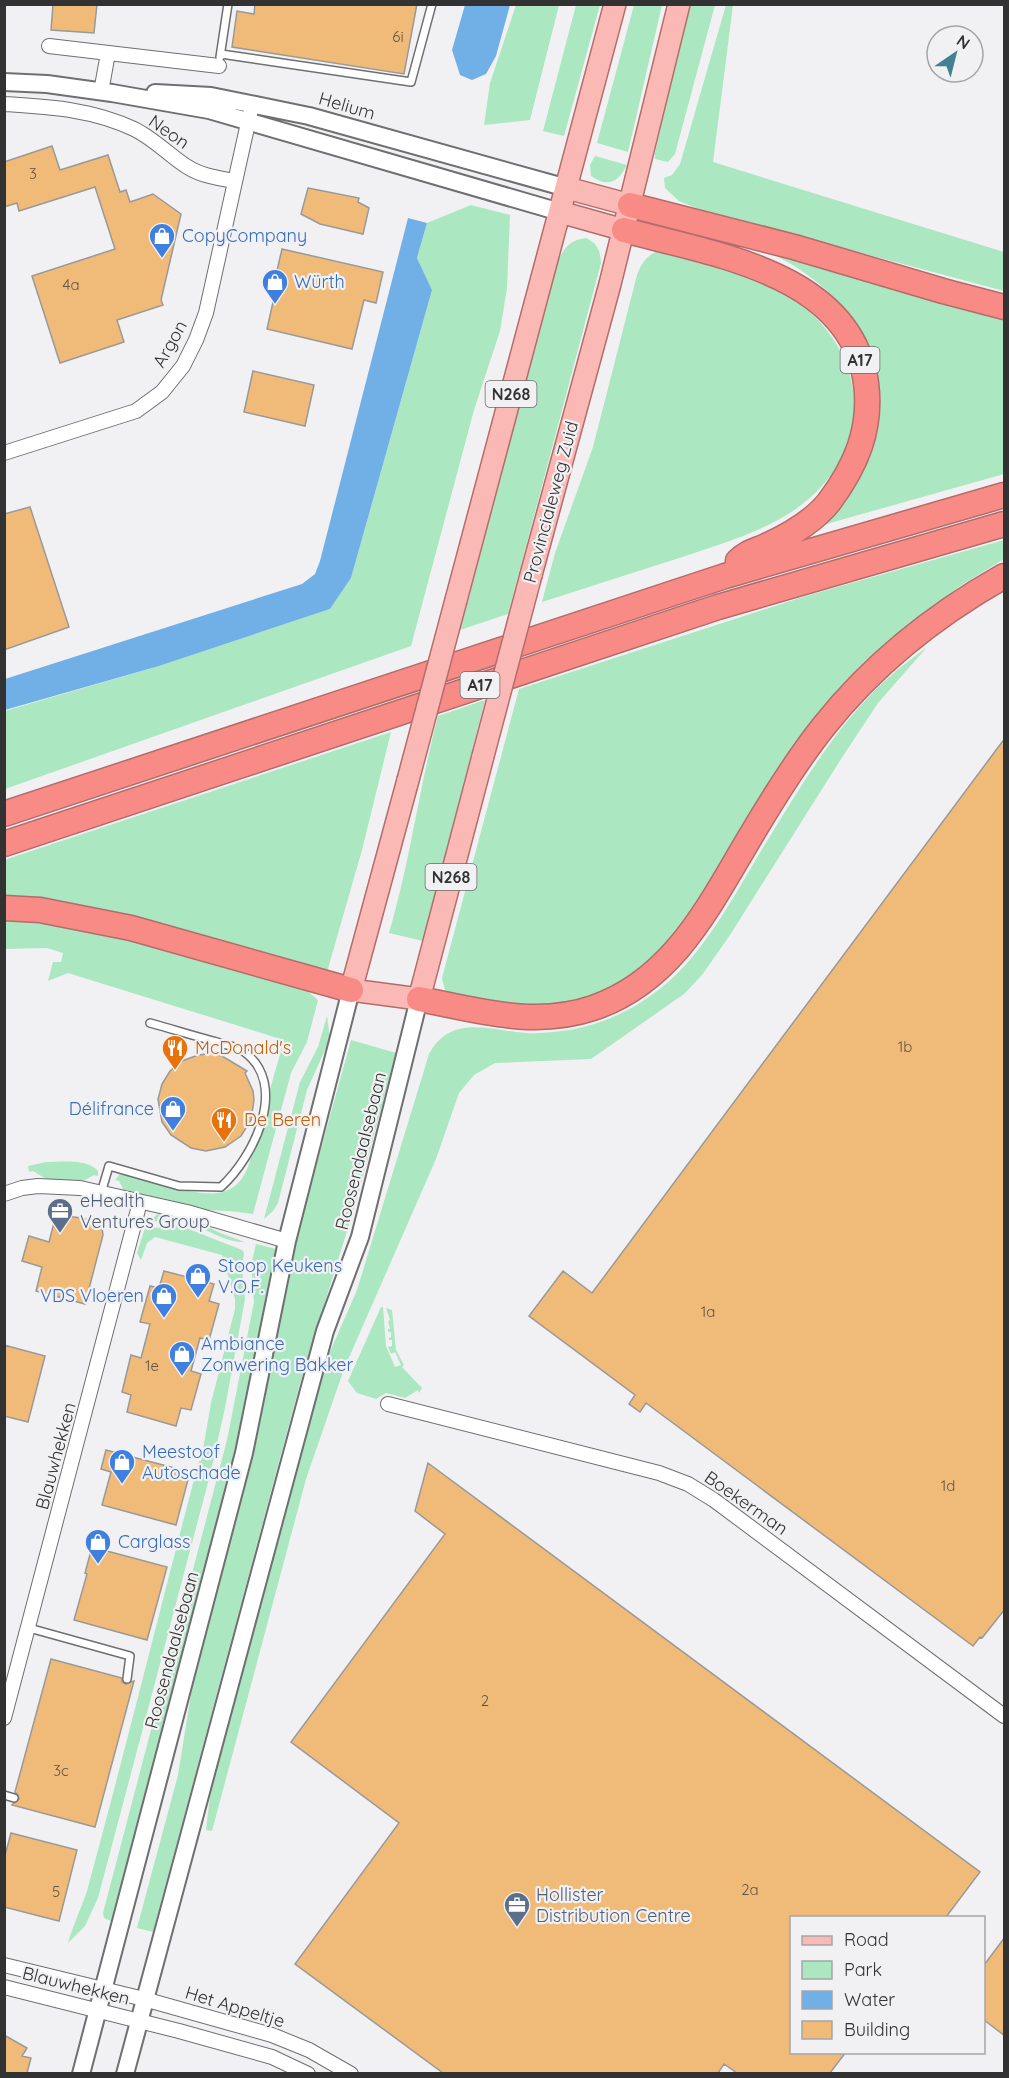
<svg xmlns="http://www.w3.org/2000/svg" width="1009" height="2078" font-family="Quicksand,sans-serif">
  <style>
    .green { fill: #abe7c0 }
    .water { fill: #71b0e7 }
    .building { fill: #f0bb79; stroke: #9a9998; stroke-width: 1.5 }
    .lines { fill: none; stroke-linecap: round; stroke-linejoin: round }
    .service-casing { stroke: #6f6f71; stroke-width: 10 }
    .minor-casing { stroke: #6f6f71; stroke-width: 16 }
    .tertiary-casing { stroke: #6f6f71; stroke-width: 20 }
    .primary-casing { stroke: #b36c69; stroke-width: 24 }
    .motorway-casing { stroke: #b36c69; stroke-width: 27 }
    .service { stroke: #fff; stroke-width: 7 }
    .minor { stroke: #fff; stroke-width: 14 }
    .tertiary { stroke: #fff; stroke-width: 16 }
    .primary { stroke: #fbb9b6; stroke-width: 21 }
    .motorway { stroke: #f88b86; stroke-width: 24 }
    .primary-bridge-casing { stroke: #b36c69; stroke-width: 24; stroke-linecap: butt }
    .primary-bridge { stroke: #fbb9b6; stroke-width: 21 }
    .labels { text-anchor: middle; stroke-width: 4.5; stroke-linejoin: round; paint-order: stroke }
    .number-label { font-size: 15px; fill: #625444 }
    .shield { fill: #f1f1f3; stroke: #6b6b6c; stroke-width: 1.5 }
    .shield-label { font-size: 16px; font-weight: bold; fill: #323232 }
    .street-label { font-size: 18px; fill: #323232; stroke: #f1f1f3 }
    .shop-label { font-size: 18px; fill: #366cbe; stroke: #f1f1f3; text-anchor: start }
    .food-label { font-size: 18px; fill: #c56008; stroke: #f1f1f3; text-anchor: start }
    .service-label { font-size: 18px; fill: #4e5e75; stroke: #f1f1f3; text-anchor: start }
  </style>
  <rect width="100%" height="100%" fill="#f1f1f3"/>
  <path class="green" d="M516,5H559L530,120L484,125L490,83Z
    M576,5H600L564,136L543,131Z
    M634,5H662L628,152L597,143Z
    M689,5H715L675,154L668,162L655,159V153Z
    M726,5H733L713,162L1004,252V291L701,210L679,201L665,188L664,178L672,175L680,164Z
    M595,156L627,165C618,182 609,188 591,176L590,165Z
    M471,205L510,215L507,288L500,331L474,410L411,646L5,789V711L159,666L330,609L351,578L432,290L417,258L427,223Z
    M586,238C598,244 600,250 601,263L508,614L460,630L559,258C566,246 571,240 586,238Z
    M668,248C708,262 760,275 794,299C883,364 871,473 774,522C743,538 709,548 676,559C631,573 587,588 542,602L555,553L593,447L637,275C644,257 650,253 668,248Z
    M772,254L1004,316V474L823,525C841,499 866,471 874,439C880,416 875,399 869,377C865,361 864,342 857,328C842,297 802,268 772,254Z
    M1004,540V559L960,586L889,644L676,940L624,982L593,995L555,1004L524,1006L456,997L445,990L442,978L519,689L806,596Z
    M927,647L878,703L841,759L730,935L702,975L684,994L591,1059L495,1063L474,1075L459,1093L436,1159L344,1369L306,1479L212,1831L206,1830L212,1779L322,1370L357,1290L429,1054C451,1014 488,1030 526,1033C538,1034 551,1032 562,1031C596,1027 630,1012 657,991C705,955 736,891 767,841C802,784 838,723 888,678C900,667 914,657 927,647Z
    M485,700L423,941L389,933C410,862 419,788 438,716Z
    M391,732L362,850L327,972L157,922L58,901L5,897L4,860Z
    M5,918L24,919L105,932L305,989L318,1000L307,1042L291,1073L253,1214L229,1211L204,1210L124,1191L119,1181L115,1180L119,1175L123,1174C138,1178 153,1182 168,1186C198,1193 233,1205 248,1167L284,1040L68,973L48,981L53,962H61L63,953L47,948L5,949Z
    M327,1016L330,1039L307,1090L278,1203L273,1211L264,1219L300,1082L318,1047Z
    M351,1040L396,1053L357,1199L302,1376L153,1932L137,1928L178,1775L193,1682L255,1443L274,1344L298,1232Z
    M46,1162C61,1162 87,1158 98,1171V1176L94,1175L83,1181L46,1179L33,1171L29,1172L28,1166Z
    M166,1212L201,1223L220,1233L245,1242C222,1243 200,1224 178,1219C168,1217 160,1223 150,1221L156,1215Z
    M171,1224L186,1228L242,1250L244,1253L242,1268L245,1299L225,1408L210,1475L98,1898L85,1926L68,1943C73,1925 81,1909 87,1891C126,1748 161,1604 199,1461H201L211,1403L235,1309V1299L222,1255L155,1237L147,1243L141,1260L137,1253L145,1228L148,1226L157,1228Z
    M256,1244L276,1249L230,1473L111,1921L104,1918L103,1913L227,1440L254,1302L251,1265Z
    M381,1307H383L386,1346L395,1367L401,1365L395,1352L391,1354L388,1347L392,1346V1340H389V1338L391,1337V1332H388V1329H390L388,1321L390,1320L386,1308L392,1310L396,1350L404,1365L402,1367L422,1388L419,1393L418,1390L405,1398L386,1393L376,1399L357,1393L348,1381Z"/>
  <path class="water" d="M465,5H510L496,56L486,74L472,80L460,75L452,50Z
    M408,218L427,223L417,258L432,290L351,578L330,609L159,666L5,710V679L302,584L315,574L320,561Z"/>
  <path class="building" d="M53,4H97L94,33L51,30Z
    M255,4H417L404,74L232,47L237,11L254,14Z
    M52,146L60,170L108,155L120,192L126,190L130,202L153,194L181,214L161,300L163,305L117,320L124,342L60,363L32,276L115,249L95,187L19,211L17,203L4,207V162Z
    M308,188L359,198L358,202L369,208L363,234L320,224L301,214Z
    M282,249L383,272L376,303L364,300L352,349L267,329L278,280L275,279Z
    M253,371L314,385L305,426L244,412Z
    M30,507L69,627L4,650V514Z
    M1005,738V1609L982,1638L980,1637L973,1646L646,1403L640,1412L629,1404L635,1395L529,1316L563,1271L592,1293Z
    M207,1052L222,1056L247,1071L245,1073L253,1091L254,1100L251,1120L241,1136L225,1147L206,1151L191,1148L171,1135L162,1122L158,1099L162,1084L170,1071L182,1061L198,1055L207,1054Z
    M56,1215L82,1218L97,1222L102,1227L103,1235L85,1304L36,1291L42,1267L22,1261L29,1236L49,1242Z
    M164,1271L214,1284L209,1301L219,1304L209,1340L200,1338L191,1371L201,1374L191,1410L181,1408L176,1426L127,1412L131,1395L122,1392L131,1355L141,1358L150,1324L140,1322L150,1286L159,1288Z
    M4,1345L45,1356L28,1422L4,1416Z
    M106,1450L190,1472L176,1525L102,1505L111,1472L101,1469Z
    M428,1463L980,1872L946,1917H792V2052H846L830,2073H737L724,2064L718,2073H443L295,1964L399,1823L291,1742L445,1534L415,1511Z
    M92,1547L167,1567L147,1640L74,1620L87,1574L85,1573Z
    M51,1659L122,1678V1682L126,1684L134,1681L95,1827L12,1805L19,1799L18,1795L15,1792Z
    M11,1833L77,1850L59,1921L4,1907V1859Z
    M1005,1937V2036L984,2020V1965Z
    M4,2035L27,2048L22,2056L31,2058L27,2073H4Z"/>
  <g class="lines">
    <g class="service-casing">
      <path id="service" d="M221,54L411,82L432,4
        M220,57L228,4
        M101,1193L109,1166L179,1186L221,1187C254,1157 290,1084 243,1051C236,1046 224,1045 217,1042C194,1036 172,1029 150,1023
        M29,1628L130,1656L127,1679
        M4,1795L14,1798"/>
    </g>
    <g class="minor-casing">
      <path id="minor" d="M49,46L219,66
        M101,92L108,53
        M4,104C50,107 92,109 134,129C153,138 169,155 186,166C201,176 218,178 234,181
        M4,453L136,411L162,392L183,366L196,340L206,313L250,114
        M4,1194L22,1188L38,1186L80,1188L187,1212L287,1241
        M388,1404L659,1473L688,1484L714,1500L1004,1716
        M4,1718L140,1202
        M4,1965L144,1999L272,2035L309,2050L351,2074
        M4,1987L179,2031L272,2057L308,2074"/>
    </g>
    <g class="tertiary-casing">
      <path id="tertiary" d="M4,82L47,84L112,93L209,110L560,212
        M155,93L211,96L309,116L567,188
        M81,2074L244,1453L287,1241L351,990
        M125,2074L325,1331L360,1237L419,999"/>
    </g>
    <g class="primary-casing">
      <path id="primary" d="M567,188L630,205
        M560,212L624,230
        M531,575L610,284L679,4
        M456,600L615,4
        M408,780L351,990L419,999L483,756"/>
    </g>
    <g class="motorway-casing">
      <path id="motorway" d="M630,205L794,247L943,291L1004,307
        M624,230C712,254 851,273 866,383C872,429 856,466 829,502C814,521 788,536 766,546C755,551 747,552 738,561
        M4,814L725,576L1004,495
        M4,844L718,607L1004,524
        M4,908L40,910L131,928L351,990
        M419,999C477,1010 534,1028 593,1008C673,981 709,906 749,839C772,800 796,761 824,726C874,663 935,615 1004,576"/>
    </g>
    <use href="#service" class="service"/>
    <use href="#minor" class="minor"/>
    <use href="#tertiary" class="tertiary"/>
    <use href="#primary" class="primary"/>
    <use href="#motorway" class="motorway"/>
    <g class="primary-bridge-casing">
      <path id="primary-bridge" d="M483,756L531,575
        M408,780L456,600"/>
    </g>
    <use href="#primary-bridge" class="primary-bridge"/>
  </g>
  <defs>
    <g id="shop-pin" transform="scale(1.35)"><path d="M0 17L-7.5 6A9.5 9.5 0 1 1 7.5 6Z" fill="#3f7fe0" stroke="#f1f1f3"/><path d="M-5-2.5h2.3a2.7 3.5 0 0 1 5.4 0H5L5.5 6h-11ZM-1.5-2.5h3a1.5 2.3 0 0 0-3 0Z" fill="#fff"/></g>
    <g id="restaurant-pin" transform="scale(1.35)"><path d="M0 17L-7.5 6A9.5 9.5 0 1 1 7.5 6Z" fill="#e8710a" stroke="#f1f1f3"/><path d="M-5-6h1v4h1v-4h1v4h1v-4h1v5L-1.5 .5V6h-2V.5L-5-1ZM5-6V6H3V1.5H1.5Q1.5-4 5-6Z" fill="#fff"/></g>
    <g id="office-pin" transform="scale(1.35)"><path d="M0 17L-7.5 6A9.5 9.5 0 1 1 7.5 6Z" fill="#5c6f8a" stroke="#f1f1f3"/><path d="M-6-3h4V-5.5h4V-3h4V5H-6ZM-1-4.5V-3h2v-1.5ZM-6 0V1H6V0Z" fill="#fff"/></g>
  </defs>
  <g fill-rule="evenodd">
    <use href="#shop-pin" x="162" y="236"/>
    <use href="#shop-pin" x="275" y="282"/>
    <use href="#restaurant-pin" x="175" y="1048"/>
    <use href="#shop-pin" x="173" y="1109"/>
    <use href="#restaurant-pin" x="224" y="1120"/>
    <use href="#office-pin" x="60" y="1211"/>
    <use href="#shop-pin" x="198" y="1276"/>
    <use href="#shop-pin" x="164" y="1296"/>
    <use href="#shop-pin" x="182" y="1354"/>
    <use href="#shop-pin" x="122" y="1462"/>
    <use href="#shop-pin" x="98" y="1542"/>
    <use href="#office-pin" x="517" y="1905"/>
  </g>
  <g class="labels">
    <g class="number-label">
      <text x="398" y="42">6i</text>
      <text x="33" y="179">3</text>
      <text x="71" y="290">4a</text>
      <text x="905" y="1052">1b</text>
      <text x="708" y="1317">1a</text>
      <text x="152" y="1371">1e</text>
      <text x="948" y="1491">1d</text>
      <text x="485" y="1706">2</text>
      <text x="61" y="1776">3c</text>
      <text x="750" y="1895">2a</text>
      <text x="56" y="1897">5</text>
    </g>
    <g class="shield">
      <rect x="840.5" y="347" width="39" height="26" rx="4.5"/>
      <rect x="485.5" y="381" width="51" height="26" rx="4.5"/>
      <rect x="460.5" y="672" width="39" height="26" rx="4.5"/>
      <rect x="425.5" y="864" width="51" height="26" rx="4.5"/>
    </g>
    <g class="shield-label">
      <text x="860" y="366">A17</text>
      <text x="511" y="400">N268</text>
      <text x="480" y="691">A17</text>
      <text x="451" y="883">N268</text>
    </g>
    <g class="street-label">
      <text transform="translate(347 106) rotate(16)" y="6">Helium</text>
      <text transform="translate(169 132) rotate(35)" y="6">Neon</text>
      <text transform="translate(170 344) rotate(-61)" y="6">Argon</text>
      <text transform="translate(551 502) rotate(-75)" y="6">Provincialeweg Zuid</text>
      <text transform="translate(361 1151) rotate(-76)" y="6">Roosendaalsebaan</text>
      <text transform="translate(56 1456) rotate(-75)" y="6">Blauwhekken</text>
      <text transform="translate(746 1503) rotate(35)" y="6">Boekerman</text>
      <text transform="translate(172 1650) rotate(-75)" y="6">Roosendaalsebaan</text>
      <text transform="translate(76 1986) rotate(14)" y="6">Blauwhekken</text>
      <text transform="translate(235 2007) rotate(17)" y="6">Het Appeltje</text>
    </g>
    <g class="shop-label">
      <text x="182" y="242">CopyCompany</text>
      <text x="294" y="288">Würth</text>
      <text x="154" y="1115" text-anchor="end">Délifrance</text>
      <text x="218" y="1272">Stoop Keukens<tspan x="218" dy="21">V.O.F.</tspan></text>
      <text x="144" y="1302" text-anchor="end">VDS Vloeren</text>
      <text x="201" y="1350">Ambiance<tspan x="201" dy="21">Zonwering Bakker</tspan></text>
      <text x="142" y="1458">Meestoof<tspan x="142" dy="21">Autoschade</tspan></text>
      <text x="118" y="1548">Carglass</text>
    </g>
    <g class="food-label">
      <text x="195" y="1054">McDonald's</text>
      <text x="244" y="1126">De Beren</text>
    </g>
    <g class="service-label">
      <text x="80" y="1207">eHealth<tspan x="80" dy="21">Ventures Group</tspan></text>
      <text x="536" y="1901">Hollister<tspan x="536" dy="21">Distribution Centre</tspan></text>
    </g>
  </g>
  <rect width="1009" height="2078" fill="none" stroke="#323232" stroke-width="12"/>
  <rect x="790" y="1916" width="195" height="138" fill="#f1f1f3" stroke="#a5a5a6" stroke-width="1.5"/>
  <rect x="802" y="1936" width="30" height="9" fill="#fbb9b6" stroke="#a5a5a6" stroke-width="1.5"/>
  <text x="844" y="1946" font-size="18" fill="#323232">Road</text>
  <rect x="802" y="1961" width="30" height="18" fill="#abe7c0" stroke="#a5a5a6" stroke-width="1.5"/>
  <text x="844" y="1976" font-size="18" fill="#323232">Park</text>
  <rect x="802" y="1991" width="30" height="18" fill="#71b0e7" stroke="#a5a5a6" stroke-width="1.5"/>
  <text x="844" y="2006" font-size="18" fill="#323232">Water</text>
  <rect x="802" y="2021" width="30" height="18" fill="#f0bb79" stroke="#a5a5a6" stroke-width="1.5"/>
  <text x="844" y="2036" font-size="18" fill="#323232">Building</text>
  <g transform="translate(955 54) rotate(35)"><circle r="28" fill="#f1f1f3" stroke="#a5a5a6" stroke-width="1.5"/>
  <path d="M0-4.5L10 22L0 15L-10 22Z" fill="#408194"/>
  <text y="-9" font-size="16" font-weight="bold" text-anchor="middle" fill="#323232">N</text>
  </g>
</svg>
